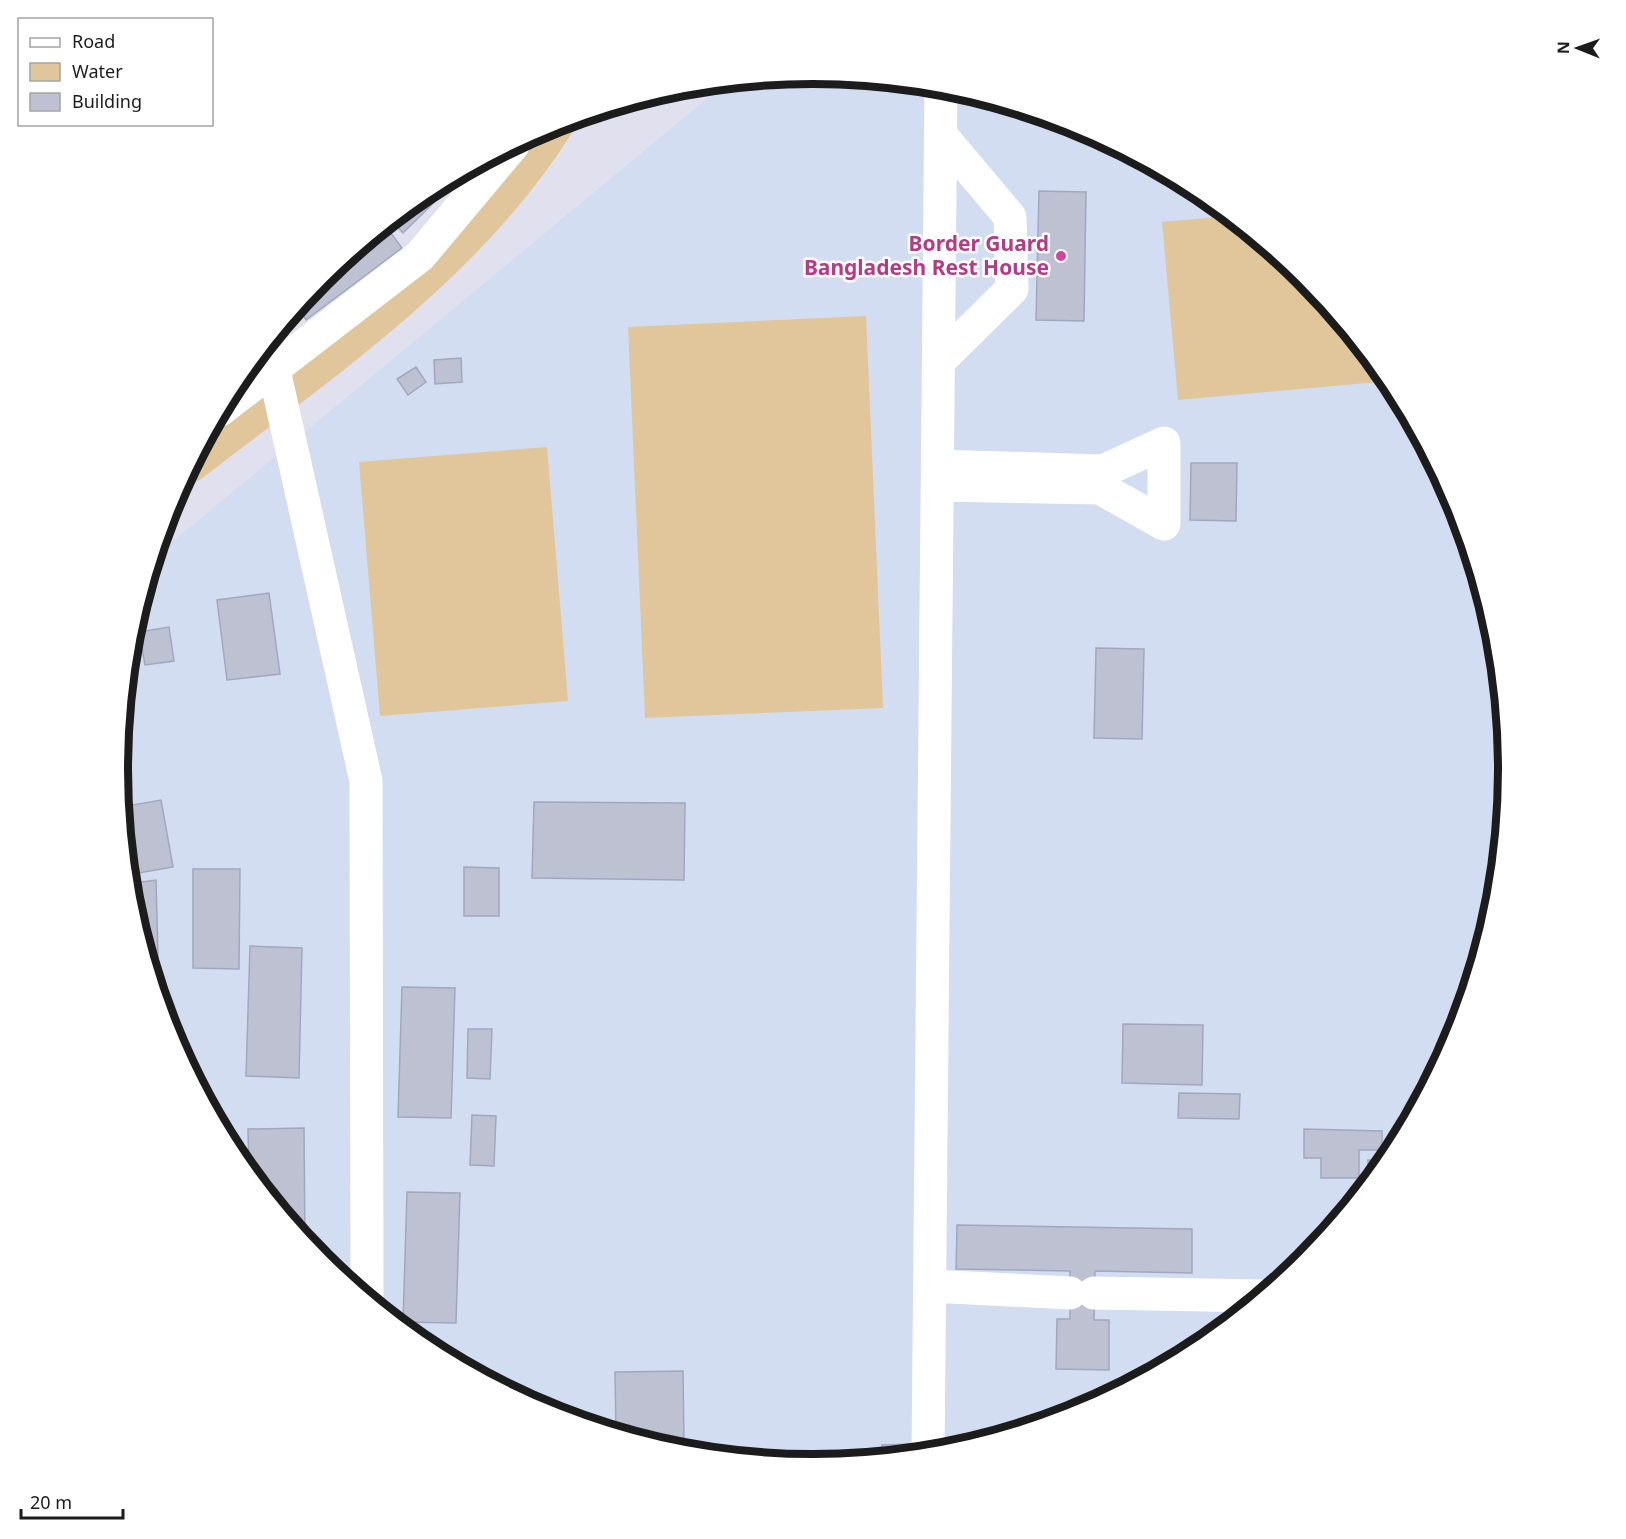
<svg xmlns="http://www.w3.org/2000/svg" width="1626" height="1539" font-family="'Noto Sans',sans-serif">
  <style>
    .military { fill: #d2ddf2 }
    .water { fill: #e1c69c }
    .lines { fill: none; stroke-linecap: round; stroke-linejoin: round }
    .canal { stroke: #e1c69c; stroke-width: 36 }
    .building { fill: #bdc1d1; stroke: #a1a7c1; stroke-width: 1.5 }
    .minor { stroke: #fff; stroke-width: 33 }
    .hotel-dot { fill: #d1479c; stroke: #fff; stroke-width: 2 }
    .labels { text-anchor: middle; stroke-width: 5; stroke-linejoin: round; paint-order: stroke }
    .hotel-label { font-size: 21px; font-weight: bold; fill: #b23c85; stroke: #fff; text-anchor: end }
    .rim { fill: none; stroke: #1c1c1c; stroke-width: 8 }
  </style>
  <rect width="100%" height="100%" fill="#e1e0ee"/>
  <path class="military" d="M813,74L949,87L1080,127L1200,191L1305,278L1392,383L1456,503L1496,634L1509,770L1496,906L1456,1036L1392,1156L1305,1262L1199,1348L1079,1413L948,1452L813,1465L677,1452L546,1412L426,1348L321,1261L234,1156L170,1036L130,905L117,769L130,633L154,557L727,82Z"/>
  <path class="water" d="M1230,216L1305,278L1376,364L1378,382L1178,400L1162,222Z
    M866,316L883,708L645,718L628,327Z
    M547,447L568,701L380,716L359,462Z"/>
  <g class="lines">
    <path class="canal" d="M191,464C322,363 467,266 557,123"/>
  </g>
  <path class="building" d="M1021,109L1060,121L1021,120Z
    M469,168L403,233L391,220L427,191Z
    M1039,191L1086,192L1084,321L1036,320Z
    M385,225L402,248L306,320L298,306L321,277Z
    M461,358L462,382L435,384L434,360Z
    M416,367L426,382L408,395L397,379Z
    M1191,463H1237L1236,521L1190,520Z
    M269,593L280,674L227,680L217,600Z
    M169,627L174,661L145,665L139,632Z
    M1096,648L1144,649L1142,739L1094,738Z
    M161,800L173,867L127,875L121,807Z
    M534,802L685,803L684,880L532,878Z
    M464,867L499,868V916H464Z
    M193,869H240L239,969L193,968Z
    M156,880L159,995L158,996L130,905L128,884Z
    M250,946L302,948L299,1078L246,1076Z
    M402,987L455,988L451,1118L398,1117Z
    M1123,1024L1203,1025L1202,1085L1122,1083Z
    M468,1029H492L490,1079L467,1078Z
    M1179,1093L1240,1094L1239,1119L1178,1118Z
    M472,1115L496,1116L494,1166L470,1165Z
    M304,1128L305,1242L249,1174L248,1129Z
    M1304,1129L1382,1131V1150H1359V1178H1321V1158H1304Z
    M1368,1160L1388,1161L1367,1186Z
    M407,1192L460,1193L456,1323L403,1322Z
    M957,1225L1192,1229V1273L1095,1271L1094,1320H1109V1370L1056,1369L1057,1319H1070V1271L956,1269Z
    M683,1371L684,1441L644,1442L616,1433L615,1372Z
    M582,1423H599V1428Z
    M911,1444V1456L882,1459V1445Z"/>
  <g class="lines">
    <path class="minor" d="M265,345L274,370L366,781L367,1299
      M939,361L1012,289L1010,217L941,135
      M220,410L420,256L513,145
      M938,485L1100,488L1164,524V443L1103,471L938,466
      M931,1286L1070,1293
      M1094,1293L1261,1296V1298
      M928,1454L941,86"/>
  </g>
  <circle class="hotel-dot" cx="1061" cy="256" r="6"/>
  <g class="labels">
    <g class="hotel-label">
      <text x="1049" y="251">Border Guard<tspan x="1049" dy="24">Bangladesh Rest House</tspan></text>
    </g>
  </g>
  <path d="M0 0H1626V1539H0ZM128 769a685 685 0 1 1 1370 0a685 685 0 1 1-1370 0Z" fill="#fff" fill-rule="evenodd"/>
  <path class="rim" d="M128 769a685 685 0 1 1 1370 0a685 685 0 1 1-1370 0Z"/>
  <rect x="18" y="18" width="195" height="108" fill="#ffffff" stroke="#a4a4a4" stroke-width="1.5"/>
  <rect x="30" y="38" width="30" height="9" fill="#ffffff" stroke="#a4a4a4" stroke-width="1.5"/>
  <text x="72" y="48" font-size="18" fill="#1c1c1c">Road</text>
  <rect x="30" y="63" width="30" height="18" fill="#e1c69c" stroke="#a4a4a4" stroke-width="1.5"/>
  <text x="72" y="78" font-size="18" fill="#1c1c1c">Water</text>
  <rect x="30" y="93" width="30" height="18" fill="#bdc1d1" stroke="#a4a4a4" stroke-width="1.5"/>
  <text x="72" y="108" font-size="18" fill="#1c1c1c">Building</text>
  <g transform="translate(1578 48) rotate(271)" stroke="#ffffff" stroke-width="4.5" paint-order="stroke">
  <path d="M0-4.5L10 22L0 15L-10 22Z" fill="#1c1c1c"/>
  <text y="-9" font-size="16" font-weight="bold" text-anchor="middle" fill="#1c1c1c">N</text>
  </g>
  <path d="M21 1509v9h102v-9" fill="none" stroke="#1c1c1c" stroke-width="3"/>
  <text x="30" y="1509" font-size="18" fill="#1c1c1c" stroke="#ffffff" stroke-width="4.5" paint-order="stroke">20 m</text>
</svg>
